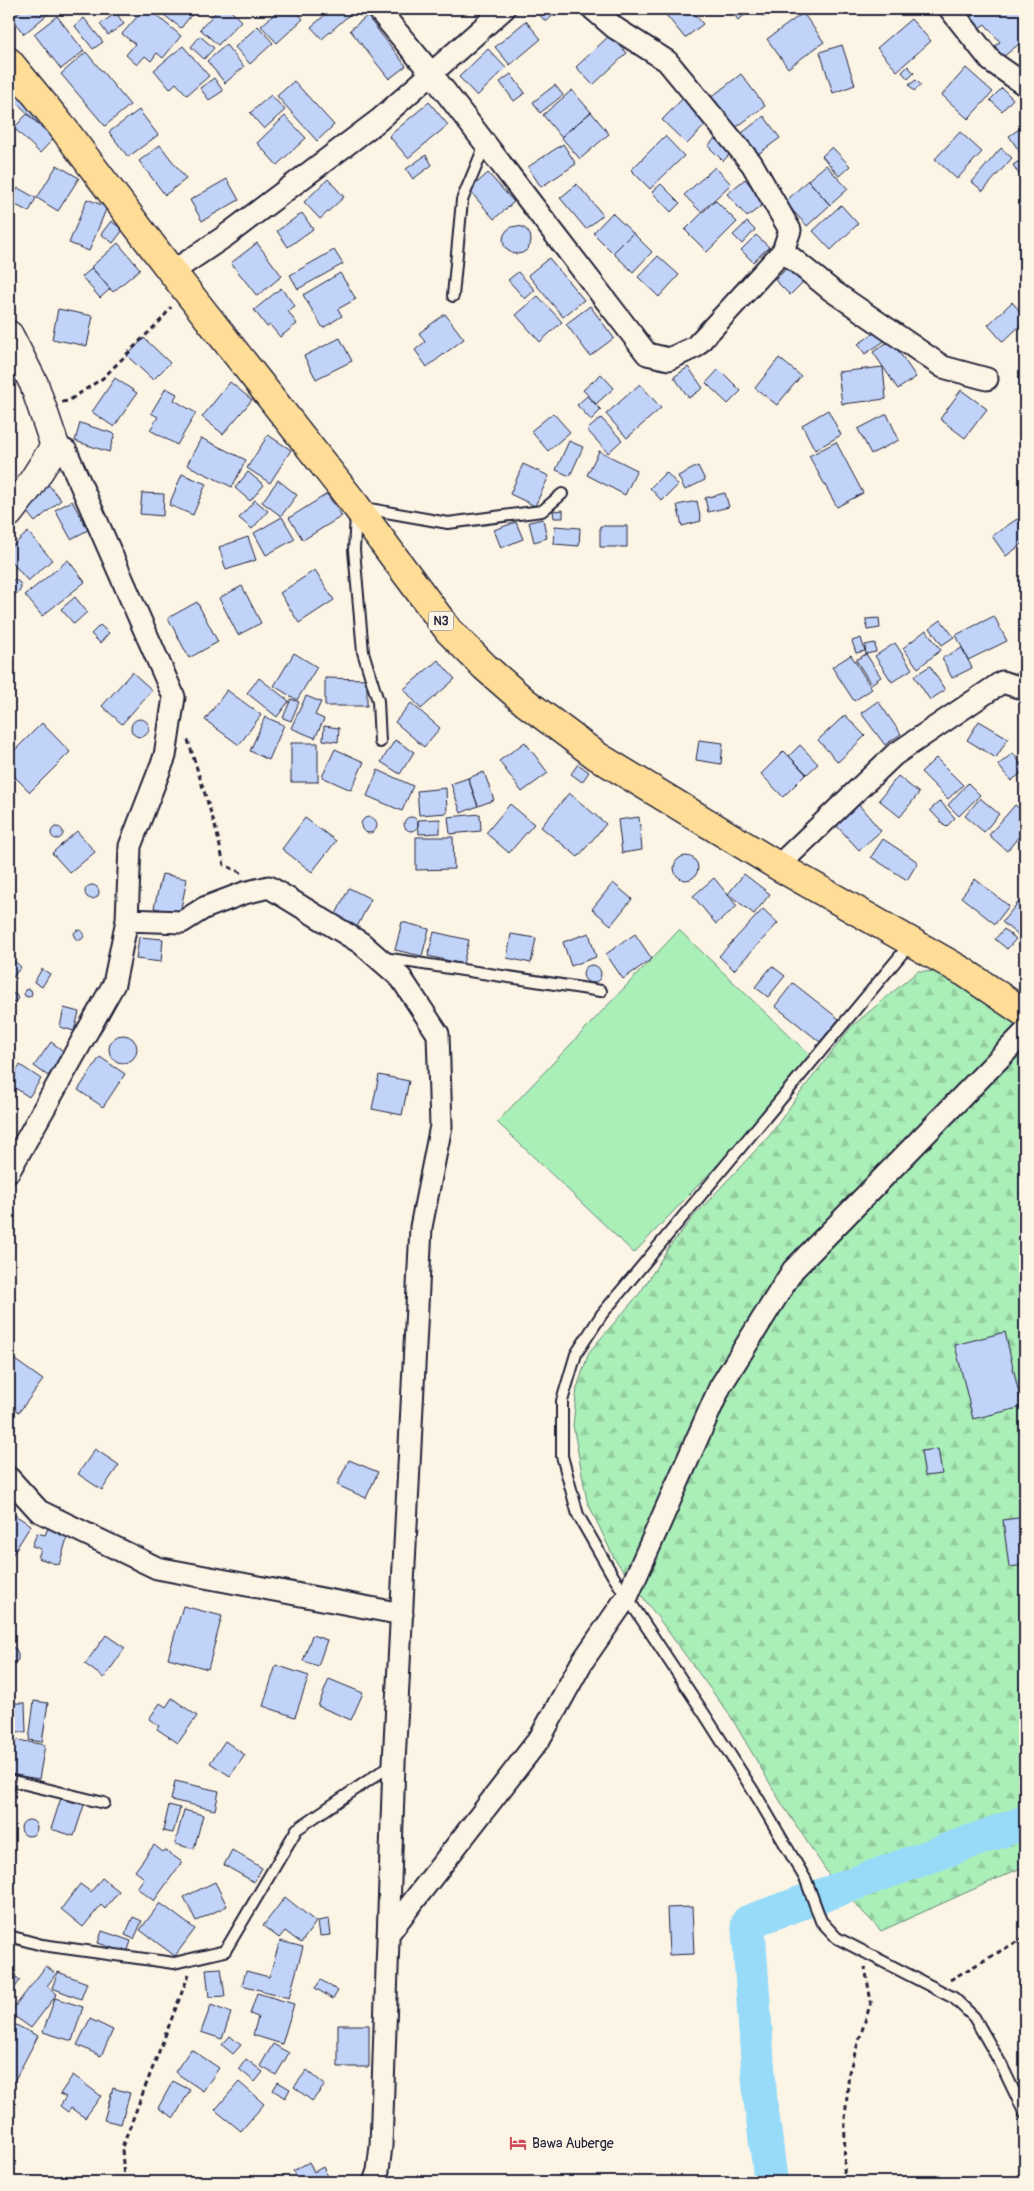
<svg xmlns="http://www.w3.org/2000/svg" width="1034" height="2191" font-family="Pangolin,sans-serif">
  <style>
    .green { fill: #aaeeb8; stroke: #66887a }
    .forest { fill: url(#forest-firs); stroke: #66887a }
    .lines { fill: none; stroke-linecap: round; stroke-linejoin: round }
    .river { stroke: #97dbf9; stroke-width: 34 }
    .building { fill: #c1d3f9; stroke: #22223b }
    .lane-casing { stroke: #22223b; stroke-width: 14 }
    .street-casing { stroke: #22223b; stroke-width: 25 }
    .secondary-casing { stroke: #22223b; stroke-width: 31 }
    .highway-casing { stroke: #22223b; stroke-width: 31 }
    .path { stroke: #22223b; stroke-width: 3; stroke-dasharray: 5 4; stroke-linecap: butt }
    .lane { stroke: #fcf5e5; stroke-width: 10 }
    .street { stroke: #fcf5e5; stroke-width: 21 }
    .secondary { stroke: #fcf5e5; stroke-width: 28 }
    .highway { stroke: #ffdd96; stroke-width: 28 }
    .labels { text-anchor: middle; stroke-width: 4.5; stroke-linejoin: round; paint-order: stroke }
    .shield { fill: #fcf5e5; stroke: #63616e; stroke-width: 1 }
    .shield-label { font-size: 12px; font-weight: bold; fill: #22223b }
    .poi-label { font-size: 14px; fill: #22223b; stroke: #fcf5e5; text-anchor: start }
  </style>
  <defs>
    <pattern id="forest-firs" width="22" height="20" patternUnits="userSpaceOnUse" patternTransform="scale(1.25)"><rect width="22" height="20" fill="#aaeeb8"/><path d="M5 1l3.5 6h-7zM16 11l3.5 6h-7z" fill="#92cc9f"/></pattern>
  </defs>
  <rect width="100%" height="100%" fill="#fcf5e5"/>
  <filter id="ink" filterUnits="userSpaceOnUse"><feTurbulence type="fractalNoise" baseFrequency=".02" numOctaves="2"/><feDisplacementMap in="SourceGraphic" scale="10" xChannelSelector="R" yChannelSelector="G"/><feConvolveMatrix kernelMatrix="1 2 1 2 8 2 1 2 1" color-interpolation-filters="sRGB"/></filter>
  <g filter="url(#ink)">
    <path class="green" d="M679,930L816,1061L634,1253L497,1122Z"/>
    <path class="forest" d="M918,971L962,973L1025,1011V1866L881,1931L831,1878L782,1804L731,1717L614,1558L587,1501L573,1425L577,1388L589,1352L640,1293L669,1247L695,1215L770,1135L794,1101L851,1027Z"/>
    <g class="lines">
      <path class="river" d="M771,2182L760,2096L748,1922L1025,1822"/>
    </g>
    <path class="building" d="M23,9H54L24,34L11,18Z
      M144,9H149L181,36L163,58L157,53L151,61L145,56L137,65L126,55L135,44L122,34Z
      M156,9H196L181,28Z
      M219,9H229L241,21L218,45L200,29Z
      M280,9H293L303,19L277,43L261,26Z
      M332,9H356L322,39L311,27Z
      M534,9H560L546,22Z
      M663,9H690L703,24L685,38L662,10Z
      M730,9H753L738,20Z
      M757,9H776L764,17Z
      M981,9H1025V39L1003,57L995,46L1000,42L985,24L979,28L970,17Z
      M116,13L124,24L108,35L100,24Z
      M803,13L824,42L788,68L767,39Z
      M57,16L84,51L61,69L34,34Z
      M367,16L406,66L389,79L350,30Z
      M84,18L103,42L93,49L75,26Z
      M911,19L931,41L897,71L877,48Z
      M526,21L541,39L510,65L495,47Z
      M258,26L273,43L250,64L235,47Z
      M610,35L627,53L593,85L576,67Z
      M200,36L214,48L204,59L191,47Z
      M226,45L244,67L225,83L207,61Z
      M842,45L855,85L833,93L820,52Z
      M183,46L209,76L187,95L176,83L170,89L154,70Z
      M488,49L506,68L477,96L459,77Z
      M86,52L130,105L105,126L61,74Z
      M908,66L914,73L908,79L902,72Z
      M966,68L993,92L968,119L942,95Z
      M511,74L525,93L514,101L500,82Z
      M741,74L765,106L734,129L710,98Z
      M9,76L63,129L53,138L9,95Z
      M214,78L223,91L209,100L200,88Z
      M916,80L921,85L914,91L909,85Z
      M294,81L334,125L317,141L277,96Z
      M555,85L563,95L540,113L533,102Z
      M1002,88L1013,99L1002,111L990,100Z
      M572,90L591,112L561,137L543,115Z
      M271,95L285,110L264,129L250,113Z
      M686,95L711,119L687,144L662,120Z
      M429,102L448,125L408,158L389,136Z
      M139,110L158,135L128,157L109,132Z
      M591,112L609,134L580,159L561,137Z
      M27,114L54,138L40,153L14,128Z
      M285,116L306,138L277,165L257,143Z
      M764,116L780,138L754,157L738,136Z
      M1025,125V173L1020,176L1013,165L1024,158L1009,136Z
      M960,132L982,152L957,179L935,159Z
      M720,133L735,149L723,161L708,146Z
      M665,136L684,156L650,189L631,170Z
      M563,144L576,164L541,187L528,167Z
      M160,145L186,179L165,195L139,161Z
      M832,147L850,166L839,176L822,156Z
      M1001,148L1012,158L983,191L972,182Z
      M426,155L432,165L413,179L406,169Z
      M57,165L79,178L58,211L37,198Z
      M826,165L848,189L830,205L808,180Z
      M715,167L731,184L701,212L684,195Z
      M488,173L514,202L494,219L469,190Z
      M227,179L239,200L202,221L190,200Z
      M328,179L344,197L320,219L304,202Z
      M745,179L765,203L747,217L727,194Z
      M808,180L830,205L807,226L785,202Z
      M577,184L603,215L586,229L560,198Z
      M661,184L680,203L671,212L652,192Z
      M18,188L36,198L29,212L10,202Z
      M87,199L107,207L89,251L69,243Z
      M715,200L737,222L707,252L685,230Z
      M841,205L858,224L831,250L813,231Z
      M302,213L313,229L288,247L277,231Z
      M612,213L633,233L613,253L593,233Z
      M111,221L123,230L113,243L101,234Z
      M747,222L755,230L742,244L733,235Z
      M503 240a14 14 0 1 1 28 0a14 14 0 1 1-28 0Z
      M633,233L652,252L633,272L613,253Z
      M756,235L769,247L753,262L741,250Z
      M118,243L140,269L113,292L91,267Z
      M257,243L282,276L257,296L231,263Z
      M334,250L343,264L298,289L290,275Z
      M658,256L679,275L659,297L638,277Z
      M549,258L584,300L563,317L528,275Z
      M791,264L806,279L790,295L775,280Z
      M92,268L110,289L100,298L82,277Z
      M518,272L535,290L525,299L508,280Z
      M340,273L356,299L338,309L342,316L323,328L303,295Z
      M281,288L295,306L288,311L297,324L280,337L270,325L267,327L254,310Z
      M538,296L562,322L540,342L516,315Z
      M1012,302L1025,317V321L1003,342L988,325Z
      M590,306L614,338L590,356L566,324Z
      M58,309L93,316L87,346L52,339Z
      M445,314L464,339L427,367L415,350L425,342L419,333Z
      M879,330L886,340L865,354L858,344Z
      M144,338L170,363L153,380L127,356Z
      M340,338L352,361L316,379L304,356Z
      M891,340L916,377L898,389L873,352Z
      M779,358L801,376L777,405L755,388Z
      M688,367L703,388L689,398L674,377Z
      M883,367L886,399L842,404L838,372Z
      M719,369L741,391L728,404L706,383Z
      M601,374L614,388L596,404L583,390Z
      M115,378L137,393L114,427L92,412Z
      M230,382L252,400L223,434L202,417Z
      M640,384L661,408L627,438L606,414Z
      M166,388L177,394L174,400L196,413L177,445L150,430L158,417L151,413Z
      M961,390L987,409L965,438L940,419Z
      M587,396L601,410L591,420L577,405Z
      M828,410L841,435L815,450L802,425Z
      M553,413L570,432L548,451L531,431Z
      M887,414L899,440L871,454L858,429Z
      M601,418L622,440L608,453L587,430Z
      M80,423L115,434L109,452L75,441Z
      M268,435L291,450L270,483L247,468Z
      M201,438L246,460L232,487L187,465Z
      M569,441L583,447L570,476L556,470Z
      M836,442L863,493L837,507L809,456Z
      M599,451L637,470L625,495L587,475Z
      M523,464L549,476L535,506L510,494Z
      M698,466L705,480L685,490L678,476Z
      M248,472L264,485L250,501L235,488Z
      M666,472L678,485L662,501L650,488Z
      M182,474L206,484L193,515L169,505Z
      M278,480L297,495L281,516L262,502Z
      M47,483L61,500L35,522L21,505Z
      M142,493L164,494L163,516L140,514Z
      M725,493L729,507L708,512L705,498Z
      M327,494L342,516L303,540L289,518Z
      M255,500L268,511L252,529L239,518Z
      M72,501L88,530L71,539L55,510Z
      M697,501L701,521L682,526L677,505Z
      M563,510V518H554L553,511Z
      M282,517L295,539L266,555L254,533Z
      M543,519L547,538L534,542L529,522Z
      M1017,519L1025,530V542L1006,556L992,536Z
      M516,522L523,539L501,548L494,530Z
      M555,526L580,528L579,546L554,544Z
      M600,526H627V547H600Z
      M28,532L52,560L28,581L9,559V549Z
      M248,537L256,560L226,570L219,547Z
      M68,560L85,582L42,616L25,595Z
      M315,570L334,600L299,623L280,593Z
      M7 587a7 7 0 1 1 14 0a7 7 0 1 1-14 0Z
      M242,586L261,623L238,635L219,598Z
      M1025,592V608L1018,596Z
      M75,597L87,612L74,624L61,609Z
      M197,602L218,642L189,658L168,618Z
      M994,616L1007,641L968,660L956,635Z
      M879,618L880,628L867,630L866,619Z
      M941,620L954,637L942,645L930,628Z
      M100,625L109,633L100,643L91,634Z
      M926,630L941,650L918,668L903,648Z
      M861,638L865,651L856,653L852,641Z
      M875,643L876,652L866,654L865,645Z
      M895,643L912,669L892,682L875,656Z
      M962,648L972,668L952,678L942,658Z
      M294,653L317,667L297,700L274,686Z
      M866,654L881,677L871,684L856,660Z
      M851,655L872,689L854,701L832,667Z
      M438,660L455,679L421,709L404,689Z
      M930,666L945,690L930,700L914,676Z
      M132,672L152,690L122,724L102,706Z
      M259,678L289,701L277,717L247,693Z
      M325,678L367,679V706H325Z
      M227,690L261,715L239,745L205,720Z
      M306,696L321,702L315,715L324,719L315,738L291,728Z
      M291,699L299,702L291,721L283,718Z
      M878,701L901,734L885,745L861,713Z
      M411,703L440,728L424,747L395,722Z
      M845,715L865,736L838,762L818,740Z
      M265,717L284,725L269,760L250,751Z
      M131 728a9 9 0 1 1 18 0a9 9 0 1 1-18 0Z
      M979,721L1008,738L996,758L967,740Z
      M42,723L70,752L30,792L9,771V756Z
      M324,726L339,728L338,742L323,740Z
      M395,740L414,752L400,774L381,762Z
      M699,740L723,743L721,764L696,760Z
      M525,742L548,773L522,792L499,761Z
      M291,743H318V782H291Z
      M800,745L818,764L807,774L789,756Z
      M335,749L364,762L351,790L322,777Z
      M784,751L806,774L783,797L761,774Z
      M1013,753L1025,770L1011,781L998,765Z
      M936,758L963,785L948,799L921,772Z
      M578,764L589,772L582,782L571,774Z
      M378,770L413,786L402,811L367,796Z
      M484,772L494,800L478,806L468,778Z
      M898,776L919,793L900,817L879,800Z
      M468,778L478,806L461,813L451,784Z
      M968,783L980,795L959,816L948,805Z
      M446,788L447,813L419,815L417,791Z
      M569,793L606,824L578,857L541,827Z
      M980,798L999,814L984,832L965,816Z
      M940,801L955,818L946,827L930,810Z
      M510,804L534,824L509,853L486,833Z
      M859,805L881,831L859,850L836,825Z
      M1015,805L1025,813V829L1007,851L989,835Z
      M480,814L481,831L450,834L448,817Z
      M361 825a8 8 0 1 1 16 0a8 8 0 1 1-16 0Z
      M639,817L642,850L622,853L618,820Z
      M404 824a7 7 0 1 1 14 0a7 7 0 1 1-14 0Z
      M305,818L336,841L312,872L282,849Z
      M440,819V833L419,834L418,820Z
      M51 833a6 6 0 1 1 12 0a6 6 0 1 1-12 0Z
      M77,831L95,852L70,873L52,853Z
      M416,837H453L454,869L416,870Z
      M883,839L918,862L907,880L871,857Z
      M674 868a12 12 0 1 1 24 0a12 12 0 1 1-24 0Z
      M162,874L187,879L180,913L154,908Z
      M744,874L770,894L754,914L728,894Z
      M714,878L737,906L716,924L693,896Z
      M975,879L1009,906L995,924L961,897Z
      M613,883L632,899L611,925L592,909Z
      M85 892a7 7 0 1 1 14 0a7 7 0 1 1-14 0Z
      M349,888L371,899L354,933L332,922Z
      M1021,899L1025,903V941L1002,922Z
      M763,909L778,923L734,970L719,956Z
      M402,922L429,929L422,956L395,950Z
      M1004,929L1016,939L1007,949L995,939Z
      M74 935a5 5 0 1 1 10 0a5 5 0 1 1-10 0Z
      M434,932L469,940L463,964L428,956Z
      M589,933L596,957L571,966L563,942Z
      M511,934L536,938L531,963L507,958Z
      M635,934L652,959L623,979L606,954Z
      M139,937L163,939L161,962L136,959Z
      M9,956L21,967L9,982Z
      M583 974a9 9 0 1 1 18 0a9 9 0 1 1-18 0Z
      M772,966L785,976L768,997L755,987Z
      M42,969L50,974L42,987L34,982Z
      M793,983L839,1019L820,1042L775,1006Z
      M24 993a4 4 0 1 1 8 0a4 4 0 1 1-8 0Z
      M8.5 998a4.5 4.5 0 1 1 9 0a4.5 4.5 0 1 1-9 0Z
      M64,1008L79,1012L74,1031L60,1027Z
      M109 1049a14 14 0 1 1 28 0a14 14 0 1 1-28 0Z
      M51,1042L65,1052L48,1076L34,1066Z
      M100,1057L125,1074L103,1107L78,1090Z
      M20,1065L41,1079L29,1097L9,1084Z
      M379,1075L409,1081L402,1115L372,1109Z
      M1005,1332L1022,1407L973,1419L955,1345Z
      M15,1360L43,1380L19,1412L9,1404V1369Z
      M95,1449L119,1465L102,1490L78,1474Z
      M938,1449L942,1474L925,1476L921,1451Z
      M349,1460L378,1472L366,1498L337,1485Z
      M11,1513L31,1525L11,1557L9,1556V1518Z
      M1025,1517V1565L1009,1567L1003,1520Z
      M48,1528L68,1535L59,1565L38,1558L41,1549L32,1546L37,1533L45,1535Z
      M183,1606L222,1616L208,1669L168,1658Z
      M106,1635L125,1648L104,1678L85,1664Z
      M312,1635L327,1640L318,1666L303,1661Z
      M9,1646L16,1649L18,1654V1660L9,1667Z
      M276,1665L309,1676L295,1717L263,1706Z
      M329,1679L363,1693L351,1720L318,1706Z
      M172,1698L197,1716L178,1743L157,1729L159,1726L149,1719L160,1703L166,1707Z
      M34,1701L48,1703L42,1742L29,1740Z
      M9,1703H25L26,1732H9Z
      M13,1739L45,1745L39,1779L9,1774Z
      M225,1741L245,1755L230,1776L210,1763Z
      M175,1781L219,1791L215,1810L171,1800Z
      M61,1798L84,1805L74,1836L51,1829Z
      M169,1805L180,1808L173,1833L163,1831Z
      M184,1810L203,1815L194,1849L175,1844Z
      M21 1828a8 8 0 1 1 16 0a8 8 0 1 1-16 0Z
      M9,1845L13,1852L9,1861Z
      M154,1845L163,1852L165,1850L182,1862L154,1901L137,1888L144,1878L135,1871Z
      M232,1850L262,1868L254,1882L224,1865Z
      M102,1878L119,1891L105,1909L101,1905L83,1927L61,1909L80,1884L91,1892Z
      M215,1882L227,1906L196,1921L184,1897Z
      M285,1897L316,1922L301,1943L285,1931L279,1938L263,1926Z
      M160,1903L195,1929L175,1956L140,1930Z
      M692,1907L694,1954L669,1955L667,1908Z
      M133,1917L142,1921L134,1939L125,1935Z
      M329,1919L331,1935L320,1936L318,1921Z
      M102,1931L131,1941L127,1953L98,1943Z
      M280,1941L303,1947L289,1998L242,1985L246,1971L269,1977Z
      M46,1966L56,1974L47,1986L57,1994L31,2028L10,2013Z
      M221,1968L225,1996L209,1997L206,1969Z
      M9,1972L20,1980L9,1997Z
      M58,1972L87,1983L81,1999L52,1988Z
      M321,1980L338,1991L333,1999L315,1988Z
      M257,1993L294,2004L282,2044L253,2035L258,2017L250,2014Z
      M55,1998L83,2007L72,2041L43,2032Z
      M211,2005L231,2013L222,2039L201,2032Z
      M90,2019L113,2030L101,2056L77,2045Z
      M14,2024L38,2036L11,2087L9,2086V2035Z
      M338,2025H369V2067H338Z
      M230,2036L241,2045L233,2054L222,2045Z
      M273,2044L289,2053L276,2075L260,2066Z
      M191,2049L219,2068L203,2091L175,2072Z
      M246,2059L263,2072L255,2082L239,2069Z
      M307,2070L325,2085L312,2101L294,2087Z
      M73,2075L101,2096L85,2118L71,2108L68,2112L60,2106L66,2097L60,2094Z
      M173,2081L190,2090L174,2118L158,2108Z
      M239,2082L264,2104L241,2131L215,2110Z
      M278,2082L290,2089L285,2098L273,2090Z
      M113,2088L130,2093L121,2124L104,2120Z
      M309,2162L314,2172L323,2167L329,2178L321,2182H287L296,2177L293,2171Z"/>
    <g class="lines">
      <g class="lane-casing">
        <path id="lane" d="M453,296L462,200L485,145
          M364,508L448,523L542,511L562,494
          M356,515L354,550L363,652L378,701L380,742
          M910,944L602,1314L576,1354L562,1401V1456L578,1515L613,1576L705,1715L759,1800L806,1880L821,1921L837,1938L954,1998L974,2017L1001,2064L1025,2114
          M384,958L601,991
          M9,1780L104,1803
          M9,1936L42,1945L174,1963L225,1951L297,1829L394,1763"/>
      </g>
      <g class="street-casing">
        <path id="street" d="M378,9L431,73L647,354L669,359L695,347L783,251L790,230L752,164L667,61L615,28L593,9
          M950,9L991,61L1025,85
          M783,251L831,290L943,367L987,379
          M172,272L224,237L379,120L504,9
          M778,866L894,755L1002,682L1025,689
          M127,920L182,922L204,908L244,893L269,887L361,943L401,978L438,1034L441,1126L421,1227L394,1763L381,2146L378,2171L374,2182
          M9,1171L114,984L127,920L130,846L165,756L174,697L66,451L55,446
          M9,1478L39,1511L157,1568L402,1614
          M388,1934L540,1738L582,1662L627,1597L720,1387L793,1270L1025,1032"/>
      </g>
      <g class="secondary-casing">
        <path id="secondary" d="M9,335L34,384L55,446L29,487L9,513"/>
      </g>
      <g class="highway-casing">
        <path id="highway" d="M9,62L63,128L172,272L356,506L449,631L485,667L525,702L597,756L778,866L964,972L1025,1013"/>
      </g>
      <path class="path" d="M62,402L68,401L103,378L162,319L171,307
        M188,740L216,829L224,865L242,873
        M950,1980L1025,1937
        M124,2182L122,2147L189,1974
        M844,2182L845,2119L849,2072L871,2002L865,1967"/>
      <use href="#lane" class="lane"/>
      <use href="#street" class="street"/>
      <use href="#secondary" class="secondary"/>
      <use href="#highway" class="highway"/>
    </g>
  </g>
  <defs>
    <g id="hotel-bare" transform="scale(1.35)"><path d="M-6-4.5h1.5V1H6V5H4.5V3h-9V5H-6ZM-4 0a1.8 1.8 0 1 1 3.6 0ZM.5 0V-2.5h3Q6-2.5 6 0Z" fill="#d1495b" stroke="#fcf5e5" stroke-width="2.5" paint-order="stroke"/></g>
  </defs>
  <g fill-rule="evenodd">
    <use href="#hotel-bare" x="518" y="2143"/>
  </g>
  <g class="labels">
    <rect class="shield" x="428.5" y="611.5" width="25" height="19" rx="4"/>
    <g class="shield-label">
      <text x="441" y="625">N3</text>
    </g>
    <g class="poi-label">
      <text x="532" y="2148">Bawa Auberge</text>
    </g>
  </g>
  <rect width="1034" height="2191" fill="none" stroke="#fcf5e5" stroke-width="30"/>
  <rect x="15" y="15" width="1004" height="2161" fill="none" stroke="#22223b" stroke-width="2" filter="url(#ink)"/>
</svg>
